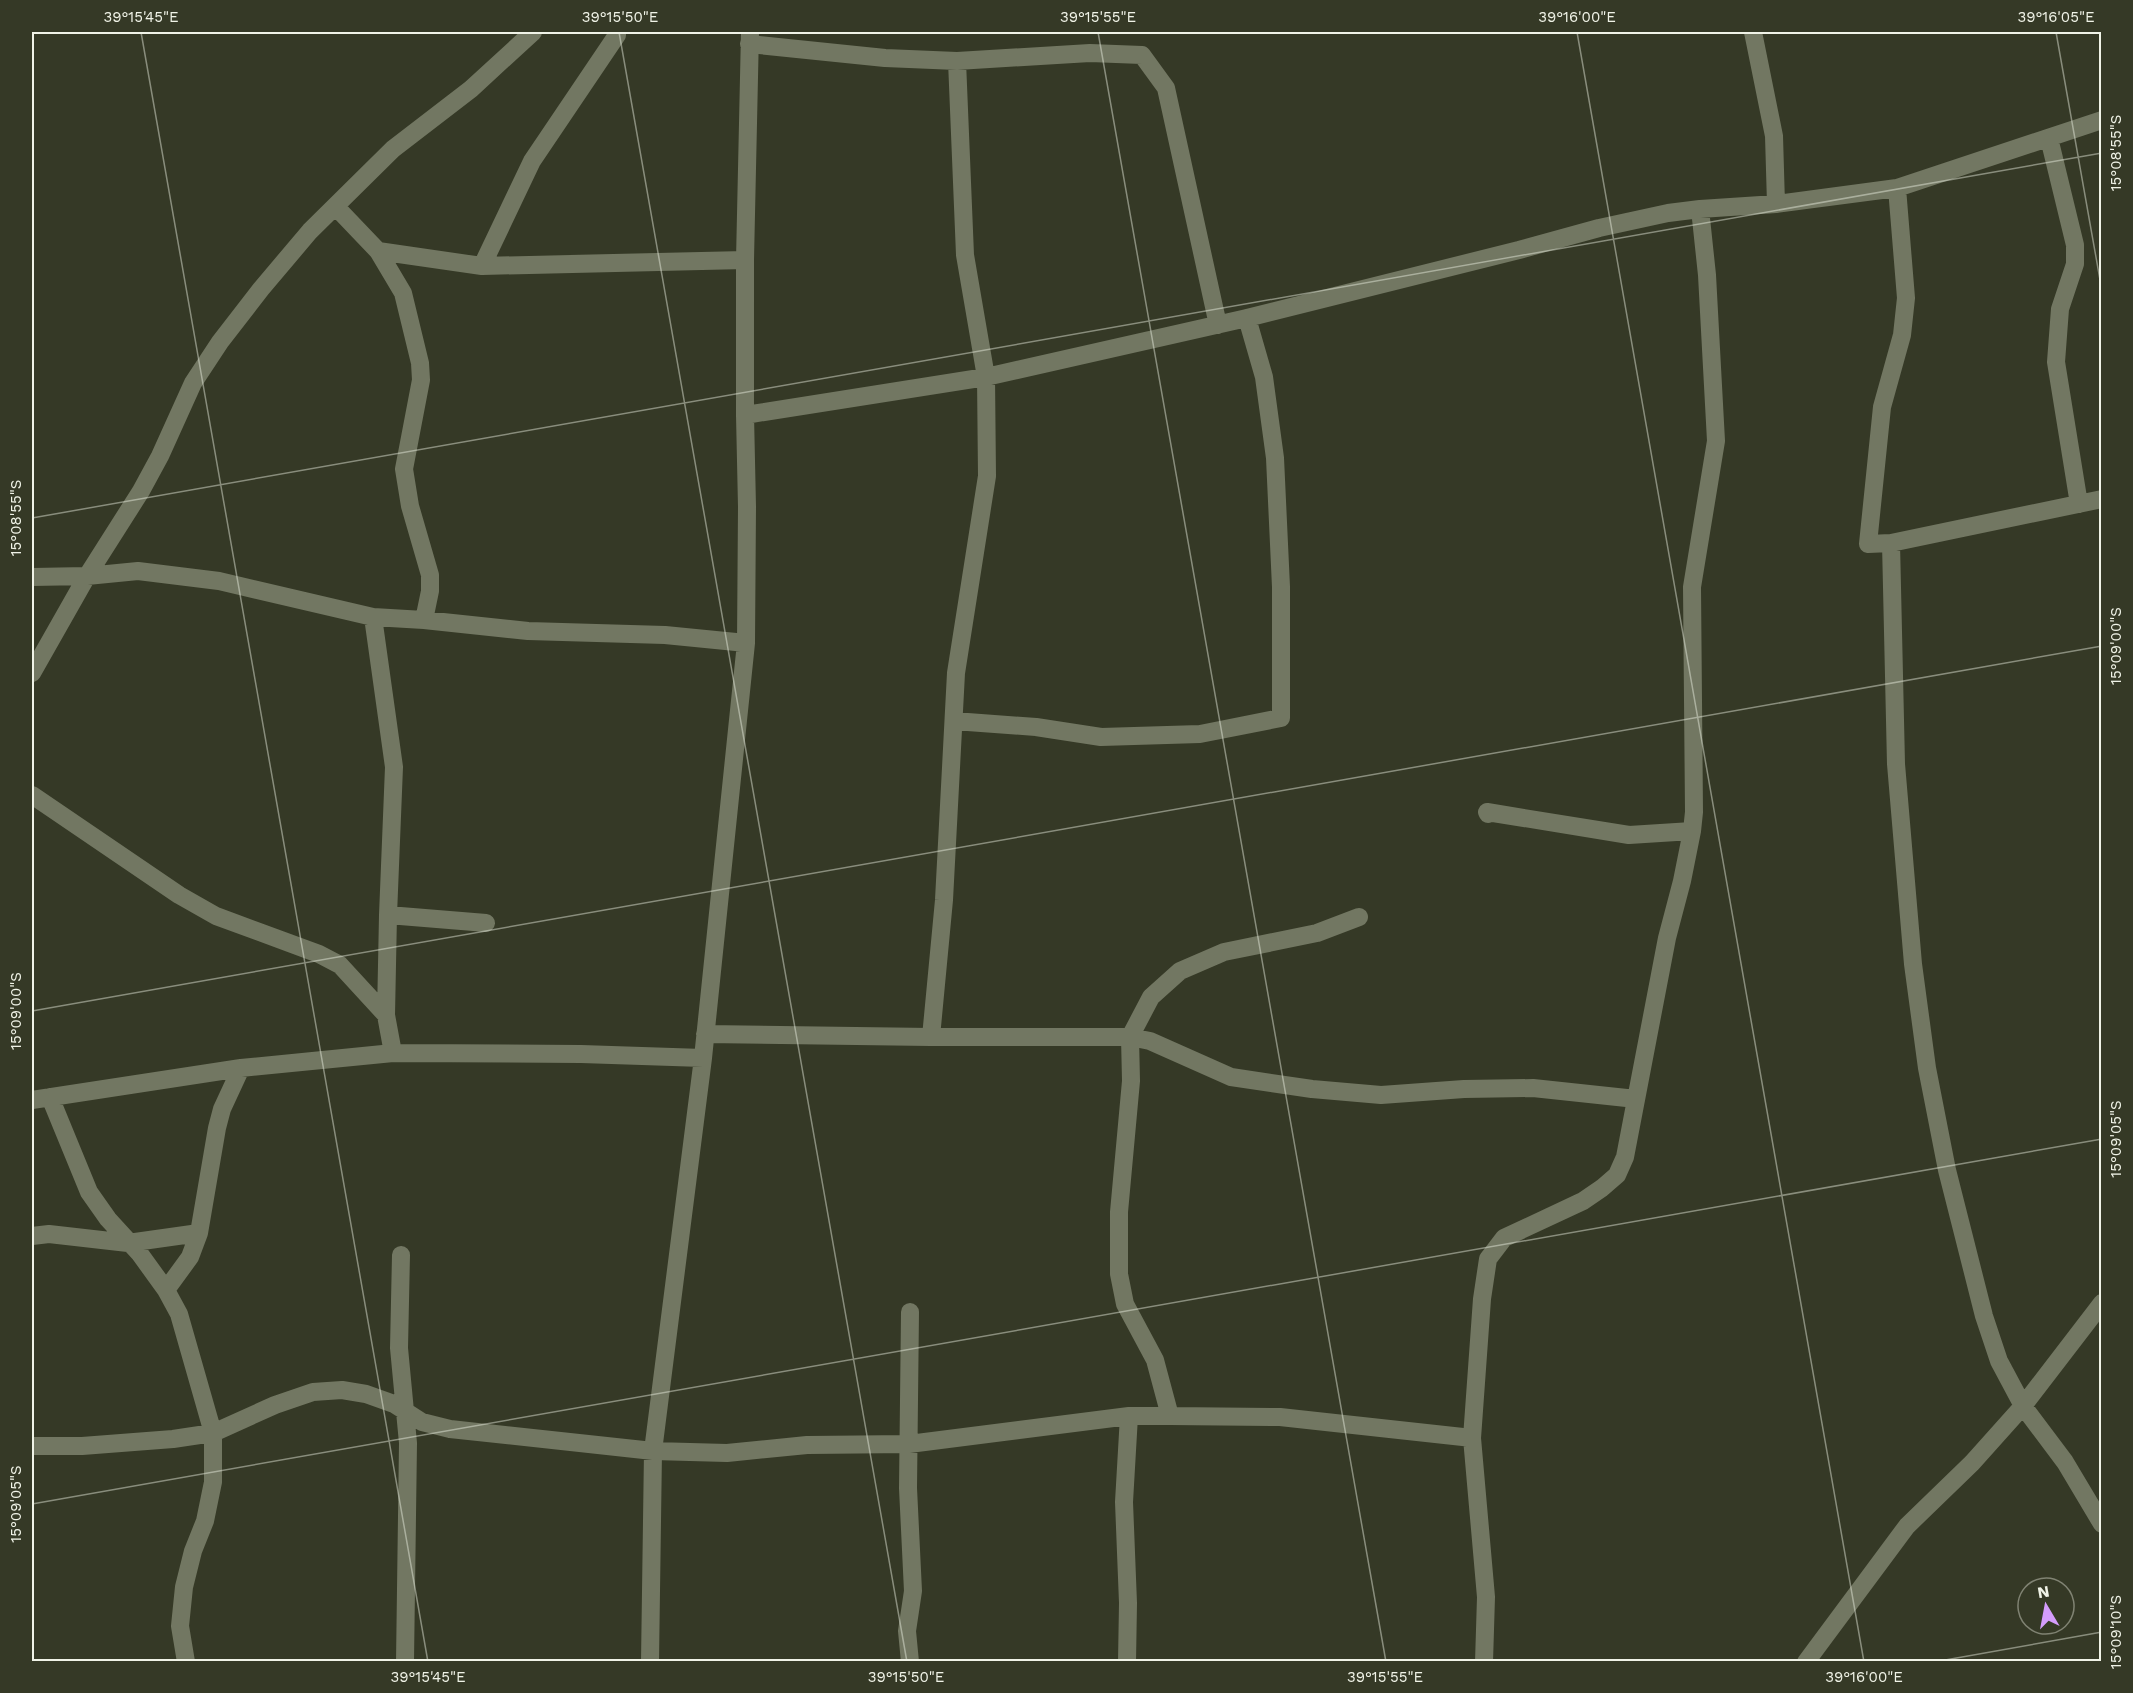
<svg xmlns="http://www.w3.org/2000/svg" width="2133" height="1693" font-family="'Work Sans',sans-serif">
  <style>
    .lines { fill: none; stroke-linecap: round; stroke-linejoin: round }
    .street { stroke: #727762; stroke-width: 18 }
    .ticks { fill: none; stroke: #f0f3e7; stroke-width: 1.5; stroke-opacity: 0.45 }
    .neatline { fill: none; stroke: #f0f3e7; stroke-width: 2 }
    .ticks-label { font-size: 15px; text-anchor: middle; fill: #f0f3e7 }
  </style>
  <rect width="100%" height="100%" fill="#353926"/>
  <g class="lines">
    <path class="street" d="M1753,32L1774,136L1776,204
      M749,44L885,58L957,61L1090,53L1142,55L1166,88L1218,325
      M2049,138L2075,245V264L2060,309L2056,362L2079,504
      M1897,188L1906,298L1902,335L1882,407L1868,544L1891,543L2102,499
      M336,207L378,251L482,266L745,260
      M378,251L403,293L420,363L421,380L404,469L410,506L430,575V591L424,620
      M482,266L532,161L617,35
      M745,415L986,377L1247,318L1519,250L1599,228L1668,213L1700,209L1776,204L1897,188L2102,120
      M1891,543L1896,764L1913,964L1927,1068L1947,1170L1984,1316L1999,1361L2023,1406L2065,1462L2102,1524
      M32,577L87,576L138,571L219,581L373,617L424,620L528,631L665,635L746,643
      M373,617L394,767L388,915L386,1015L393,1053
      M32,673L87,576L141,491L160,456L193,383L220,342L261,289L310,231L393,149L471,89L533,32
      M954,721L1036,727L1101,737L1200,734L1281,718V587L1275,458L1264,377L1247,318
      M32,795L179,895L216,916L319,954L340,965L386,1015
      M1488,814L1487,812L1629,835L1692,831
      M388,915L486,923
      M705,1034L931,1037H1130L1150,1041L1231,1077L1312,1089L1381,1095L1464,1089L1533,1088L1636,1099
      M931,1037L944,900L956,673L987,476L986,377L965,255L957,61
      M50,1097L89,1192L108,1219L140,1254L166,1290L179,1314L213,1433V1482L205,1521L193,1551L184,1587L180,1626L186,1662
      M32,1100L241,1068L393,1053L581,1054L703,1058
      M32,1236L49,1234L128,1243L199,1233
      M401,1255L399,1348L408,1443L405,1662
      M166,1290L190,1257L199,1233L217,1128L222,1109L241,1068
      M1170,1416L1155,1360L1125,1304L1119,1274V1212L1131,1081L1130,1037L1151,997L1180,971L1224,952L1317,933L1359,917
      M32,1446H82L173,1439L213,1433L275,1405L313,1392L342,1390L366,1394L394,1404L422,1422L450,1429L653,1451L727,1453L807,1445L909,1444L1129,1416H1170L1280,1417L1472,1438
      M650,1662L653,1451L703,1058L746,643L747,507L745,415V260L750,32
      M910,1662L907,1631L913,1591L908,1488L910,1312
      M1127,1662L1128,1603L1124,1502L1129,1416
      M1484,1662L1486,1597L1472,1438L1482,1299L1488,1259L1504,1238L1583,1201L1602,1188L1617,1175L1625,1157L1667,938L1682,881L1692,831L1694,812L1692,587L1716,441L1707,275L1700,209
      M1806,1662L1907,1526L1972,1463L2023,1406L2102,1303"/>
  </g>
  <path class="ticks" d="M141,32L428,1662M619,32L907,1662M1098,32L1386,1662M1577,32L1864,1662M2056,32L2102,291M32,518L2102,153M32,1011L2102,646M32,1504L2102,1139M1934,1662L2102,1632"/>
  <rect width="2133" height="1693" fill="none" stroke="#353926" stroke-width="66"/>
  <g transform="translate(2046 1606) rotate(350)"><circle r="28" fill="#353926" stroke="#808373" stroke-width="1.5"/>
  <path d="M0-4.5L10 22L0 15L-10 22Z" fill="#d49cfc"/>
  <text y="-9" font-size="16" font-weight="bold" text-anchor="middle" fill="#f0f3e7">N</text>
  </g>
  <rect x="33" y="33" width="2067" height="1627" class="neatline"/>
  <g class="ticks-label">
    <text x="141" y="22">39°15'45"E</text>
    <text x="620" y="22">39°15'50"E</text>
    <text x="1098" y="22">39°15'55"E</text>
    <text x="1577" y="22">39°16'00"E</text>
    <text x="2056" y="22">39°16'05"E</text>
    <text transform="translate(2116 153) rotate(-90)" y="5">15°08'55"S</text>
    <text transform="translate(16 518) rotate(-90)" y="5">15°08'55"S</text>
    <text transform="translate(2116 646) rotate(-90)" y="5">15°09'00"S</text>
    <text transform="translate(16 1011) rotate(-90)" y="5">15°09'00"S</text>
    <text transform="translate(2116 1139) rotate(-90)" y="5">15°09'05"S</text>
    <text transform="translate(16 1504) rotate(-90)" y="5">15°09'05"S</text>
    <text transform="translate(2116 1632) rotate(-90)" y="5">15°09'10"S</text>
    <text x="428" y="1682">39°15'45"E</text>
    <text x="906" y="1682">39°15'50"E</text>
    <text x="1385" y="1682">39°15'55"E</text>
    <text x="1864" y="1682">39°16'00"E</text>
  </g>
</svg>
